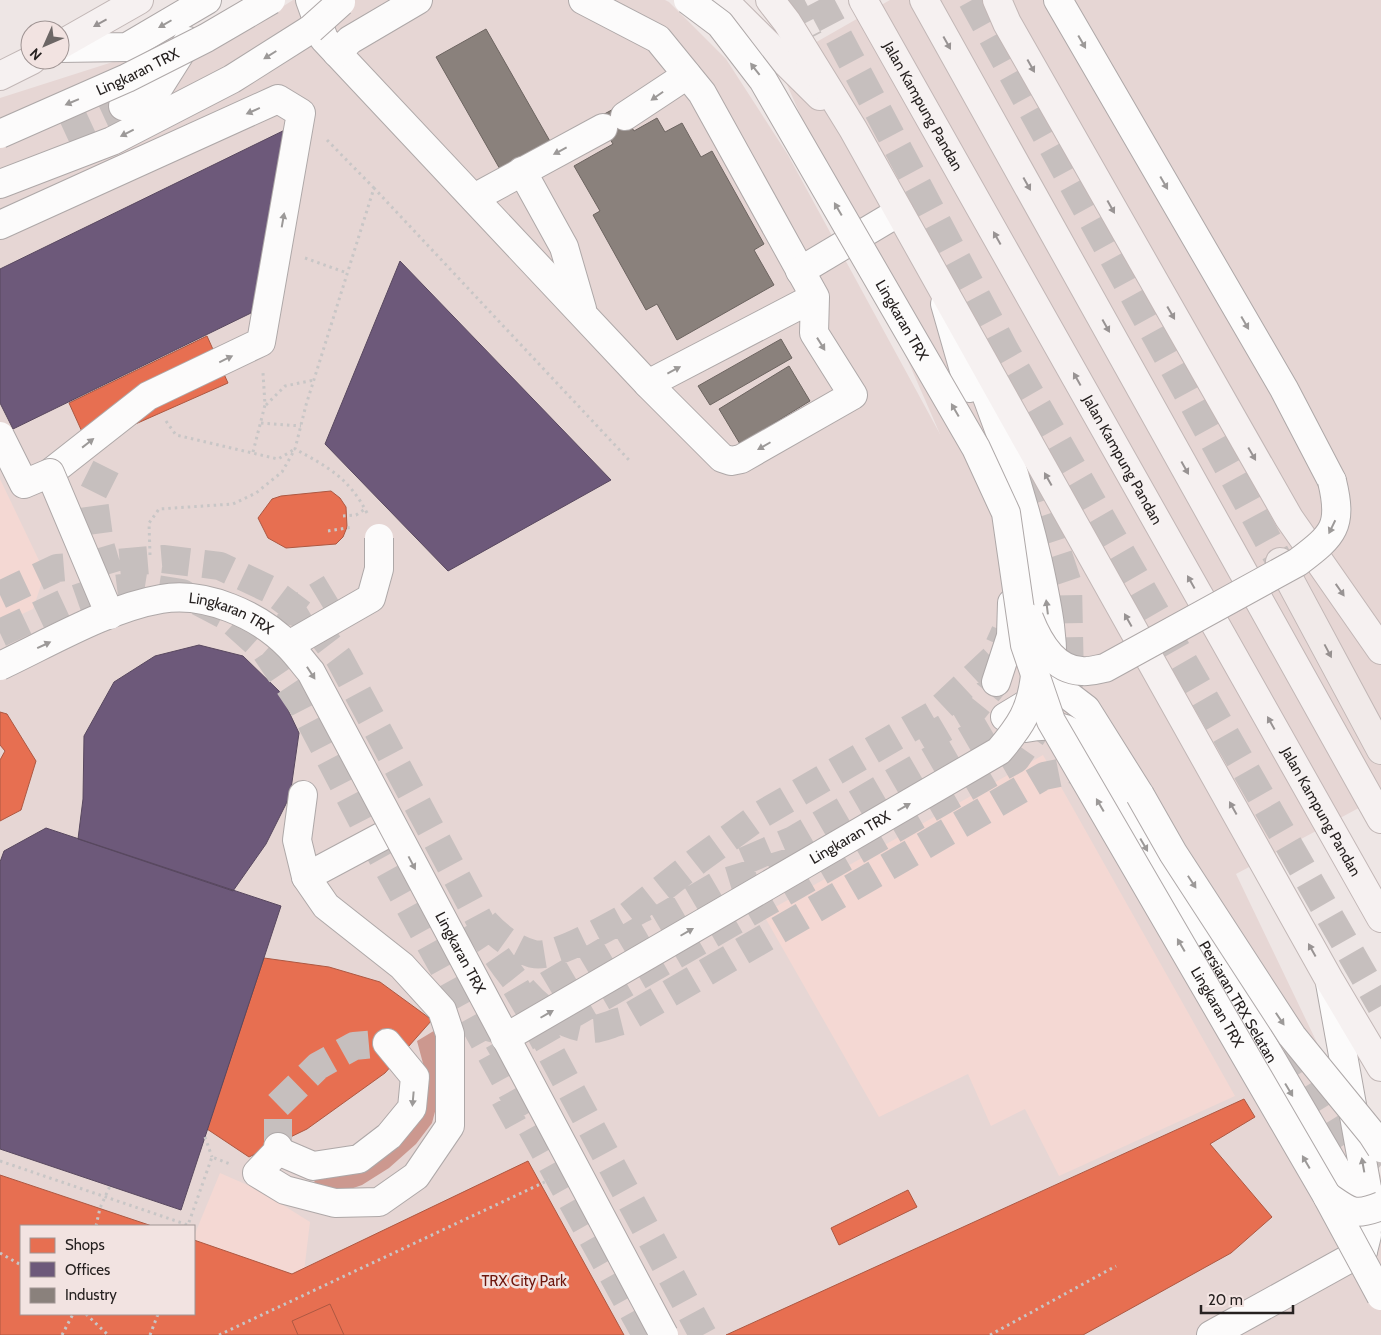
<svg xmlns="http://www.w3.org/2000/svg" width="1381" height="1335" font-family="Cabin,sans-serif">
  <style>
    .built { fill: #e6d6d4; fill-rule: evenodd }
    .green { fill: #f4d8d3 }
    .water { fill: #cc988f }
    .shops { fill: #e76f51; stroke: #ad5842 }
    .offices { fill: #6d597a; stroke: #58485f }
    .industry { fill: #8a817c; stroke: #6c6460 }
    .lines { fill: none; stroke-linecap: round; stroke-linejoin: round }
    .minor-tunnel { stroke: #c6bfbe; stroke-width: 28; stroke-dasharray: 28 14; stroke-linecap: butt }
    .highway-tunnel { stroke: #c6bfbe; stroke-width: 28; stroke-dasharray: 28 14; stroke-linecap: butt }
    .minor-casing { stroke: #aea8a8; stroke-width: 30 }
    .major-casing { stroke: #c2b7b6; stroke-width: 30 }
    .highway-casing { stroke: #c2b7b6; stroke-width: 30 }
    .path { stroke: #c8c6c6; stroke-width: 3; stroke-dasharray: 2.5 4; stroke-linecap: butt }
    .minor { stroke: #fcfbfb; stroke-width: 28 }
    .major { stroke: #f6f1f1; stroke-width: 28 }
    .highway { stroke: #f1eae9; stroke-width: 28 }
    .minor-bridge-casing { stroke: #aea8a8; stroke-width: 30; stroke-linecap: butt }
    .minor-bridge { stroke: #fcfbfb; stroke-width: 28 }
    .oneway { fill: #989393 }
    .oneway2 { fill: #9c9998 }
    .oneway3 { fill: #96908f }
    .labels { text-anchor: middle; stroke-width: 5; stroke-linejoin: round; paint-order: stroke }
    .street-label { font-size: 15px; fill: #262120; stroke: #f2e3e1 }
    .park-label { font-size: 15px; fill: #6e160c; stroke: #f2e3e1 }
  </style>
  <rect width="100%" height="100%" fill="#eee6e5"/>
  <path class="built" d="M293,0H665L669,2L726,59L788,155L940,434L778,64L890,0H1381V796L1236,874L1381,1176V1335H0V98L279,9ZM21,1226H194V1314H21Z"/>
  <path class="green" d="M0,479L45,573L33,609L0,624Z
    M1043,755L1235,1096L1059,1176L1025,1109L991,1126L968,1074L879,1117L763,914Z
    M220,1173L259,1190L310,1222L300,1305L613,1335H0V1204L64,1226H21V1314H194V1236Z"/>
  <path class="water" d="M437,1029L441,1089L432,1123L416,1144L389,1168L362,1185L339,1193L314,1191L315,1170L354,1169L424,1067L417,1041Z"/>
  <path class="shops" d="M207,336L228,383L88,445L69,403Z
    M331,491L340,498L346,507L347,527L343,537L336,544L286,548L268,538L258,518L272,499L281,496Z
    M0,712L7,714L36,761L21,810L0,821V760L5,751L0,745Z
    M264,958L329,967L380,982L432,1020L385,1073L307,1129L249,1157L207,1129Z
    M1244,1099L1255,1117L1210,1144L1272,1217L1231,1253L1083,1335H726Z
    M528,1161L624,1335H0V1175L152,1226H21V1314H194V1240L292,1274Z
    M908,1190L917,1207L839,1245L831,1228Z
    M330,1304L344,1335H298L292,1321Z"/>
  <path class="offices" d="M291,127L251,313L13,429L0,403V269Z
    M400,261L611,480L448,571L325,444Z
    M199,645L243,656L279,691L299,733L290,796L266,844L233,891L78,839L83,799L84,736L114,682L155,656Z
    M46,828L281,906L181,1210L0,1149V862L4,851Z"/>
  <path class="industry" d="M486,29L551,143L501,171L436,57Z
    M619,106L634,131L657,118L665,132L682,123L701,157L712,151L764,244L754,250L774,285L677,340L657,304L646,310L593,215L600,211L574,166L613,144L597,118Z
    M781,339L792,358L710,405L698,386Z
    M789,366L810,401L740,444L719,409Z"/>
  <g class="lines">
    <path class="minor-tunnel" d="M789,0L809,39
      M65,133L123,106
      M106,467L93,493L100,544L111,581
      M0,595L57,568L163,559L220,566L269,589L310,620L339,658L487,934
      M289,625L293,611L331,588
      M0,633L64,603L98,591L137,586L182,593L226,616L266,652L303,707L366,828L646,1335
      M921,742L972,712L996,682
      M744,861L793,840L1005,717
      M629,915L697,861L762,814L933,715L993,659L1005,632
      M474,921C501,961 537,1026 592,1029C601,1029 613,1023 622,1021L1044,776L1074,770L1100,781
      M485,922C499,937 513,948 533,954C557,960 621,918 646,907
      M1263,1014L1344,1147L1358,1162L1381,1181
      M532,1018L703,1335
      M493,1043L499,1021L508,1008L721,883L794,861L803,856
      M493,1060L1016,759L1070,681L1068,584L1030,470L1016,443
      M499,1117L519,1106
      M278,1147V1105L318,1066L354,1046L387,1043"/>
    <path class="highway-tunnel" d="M819,0L1005,350L1381,1006
      M972,0L1280,562"/>
    <g class="minor-casing">
      <g id="minor">
        <path d="M310,0L324,39L648,384"/>
        <path d="M583,0L658,39L702,93L815,297L814,333L853,395L741,459L731,461L722,458L648,384L815,297"/>
        <path d="M1058,0L1284,389L1332,481"/>
        <path d="M60,48L127,47L207,0"/>
        <path d="M337,53L350,40L418,0"/>
        <path d="M123,106L159,87L188,41"/>
        <path d="M625,116L687,75"/>
        <path d="M522,171L564,247L582,309"/>
        <path d="M0,184L112,141L232,79L311,29"/>
        <path d="M474,198L603,128"/>
        <path d="M0,225L278,99L301,113L261,342L148,396L50,473"/>
        <path d="M800,271L899,212"/>
        <path d="M945,304L969,388"/>
        <path d="M974,365C1001,429 1022,494 1038,562C1047,603 1057,648 1050,690L1005,717"/>
        <path d="M996,682L1011,636L1012,603"/>
        <path d="M1050,690L1069,696L1086,709L1140,795"/>
        <path id="s1" d="M1025,728C1050,723 1066,725 1085,742L1364,1216L1367,1235L1363,1251"/>
        <path d="M303,795L297,840L306,877"/>
        <path d="M1330,983L1367,1188L1377,1218"/>
        <path d="M278,1147V1151L257,1173L285,1190L335,1203L379,1202L416,1176L450,1126V1034L442,1010L402,966L326,906L306,877L394,830"/>
        <path d="M278,1151L313,1166L359,1159L389,1136L412,1108L415,1077L387,1043"/>
        <path d="M1211,1335L1363,1251"/>
      </g>
    </g>
    <g class="major-casing">
      <g id="major">
        <path d="M723,0L820,96"/>
        <path d="M770,0L787,22L853,129L1330,981L1381,1067"/>
        <path id="s2" d="M863,0L1381,918"/>
        <path d="M924,0L1381,819"/>
        <path d="M997,0L1007,23L1289,518L1381,650"/>
        <path d="M60,45L139,0"/>
        <path d="M0,76L32,60"/>
      </g>
    </g>
    <g class="highway-casing">
      <path id="highway" d="M1280,562L1381,750"/>
    </g>
    <path class="path" d="M327,140L374,188
      M305,258L347,273
      M266,405L285,386L314,380
      M166,421L176,435L278,459L295,449
      M261,423L301,426
      M253,452L265,405L263,373
      M367,513C349,478 328,467 295,449L306,405L374,188L629,460
      M343,516L356,515L365,509
      M328,531L353,527
      M150,555L149,523L159,509L233,504L256,493L282,472L295,449
      M205,1137L212,1157
      M0,1161L188,1225L212,1157L230,1164
      M96,1226L100,1208L110,1186
      M0,1253L21,1265
      M86,1314L108,1335
      M62,1335L73,1314
      M150,1335L158,1314
      M219,1335L549,1180
      M990,1335L1116,1266"/>
    <use href="#minor" class="minor"/>
    <use href="#major" class="major"/>
    <use href="#highway" class="highway"/>
    <g class="minor-bridge-casing">
      <g id="minor-bridge">
        <path id="s3" d="M688,0L720,24L763,80L976,448L1006,513L1025,645L1051,721L1327,1196L1381,1296"/>
        <path d="M311,29L341,2"/>
        <path id="s4" d="M0,134L127,78L206,38L271,0"/>
        <path d="M0,436L24,484L50,473L110,615"/>
        <path d="M1029,618C1038,641 1053,670 1082,671C1089,672 1098,669 1105,668L1298,562C1334,535 1343,526 1332,481"/>
        <path d="M289,645L371,598L379,569V538"/>
        <path id="s5" d="M0,666C49,643 108,608 161,599C205,591 259,615 289,646C297,654 304,664 311,672L664,1335"/>
        <path d="M1140,795L1173,853L1292,1036L1372,1134L1381,1148"/>
        <path id="s6" d="M505,1038L999,751C1021,725 1031,710 1035,676"/>
        <path d="M1327,1196C1350,1212 1354,1217 1381,1206"/>
      </g>
    </g>
    <use href="#minor-bridge" class="minor-bridge"/>
  </g>
  <defs><path id="oneway-solid" d="M-6-.8H1V-3.2L6.5 0L1 3.2V.8H-6Z" transform="scale(1.25)"/></defs>
  <g class="oneway">
    <use href="#oneway-solid" transform="translate(100 23) rotate(151)"/>
    <use href="#oneway-solid" transform="translate(947 43) rotate(61)"/>
    <use href="#oneway-solid" transform="translate(1031 66) rotate(61)"/>
    <use href="#oneway-solid" transform="translate(1027 184) rotate(61)"/>
    <use href="#oneway-solid" transform="translate(1111 207) rotate(61)"/>
    <use href="#oneway-solid" transform="translate(997 238) rotate(-119)"/>
    <use href="#oneway-solid" transform="translate(1171 313) rotate(60)"/>
    <use href="#oneway-solid" transform="translate(1106 326) rotate(61)"/>
    <use href="#oneway-solid" transform="translate(1077 379) rotate(-119)"/>
    <use href="#oneway-solid" transform="translate(1252 454) rotate(60)"/>
    <use href="#oneway-solid" transform="translate(1185 468) rotate(61)"/>
    <use href="#oneway-solid" transform="translate(1048 479) rotate(-119)"/>
    <use href="#oneway-solid" transform="translate(1191 582) rotate(-119)"/>
    <use href="#oneway-solid" transform="translate(1340 590) rotate(55)"/>
    <use href="#oneway-solid" transform="translate(1128 620) rotate(-119)"/>
    <use href="#oneway-solid" transform="translate(1271 723) rotate(-119)"/>
    <use href="#oneway-solid" transform="translate(1233 808) rotate(-119)"/>
    <use href="#oneway-solid" transform="translate(1312 950) rotate(-119)"/>
  </g>
  <g class="oneway2">
    <use href="#oneway-solid" transform="translate(165 24) rotate(150)"/>
    <use href="#oneway-solid" transform="translate(1082 42) rotate(60)"/>
    <use href="#oneway-solid" transform="translate(270 55) rotate(148)"/>
    <use href="#oneway-solid" transform="translate(755 69) rotate(-128)"/>
    <use href="#oneway-solid" transform="translate(657 96) rotate(145)"/>
    <use href="#oneway-solid" transform="translate(72 102) rotate(157)"/>
    <use href="#oneway-solid" transform="translate(253 111) rotate(156)"/>
    <use href="#oneway-solid" transform="translate(127 133) rotate(153)"/>
    <use href="#oneway-solid" transform="translate(560 151) rotate(152)"/>
    <use href="#oneway-solid" transform="translate(1164 183) rotate(60)"/>
    <use href="#oneway-solid" transform="translate(838 209) rotate(-120)"/>
    <use href="#oneway-solid" transform="translate(283 220) rotate(-80)"/>
    <use href="#oneway-solid" transform="translate(1245 323) rotate(60)"/>
    <use href="#oneway-solid" transform="translate(821 344) rotate(58)"/>
    <use href="#oneway-solid" transform="translate(226 359) rotate(-26)"/>
    <use href="#oneway-solid" transform="translate(674 370) rotate(-28)"/>
    <use href="#oneway-solid" transform="translate(955 410) rotate(-120)"/>
    <use href="#oneway-solid" transform="translate(88 443) rotate(-38)"/>
    <use href="#oneway-solid" transform="translate(764 446) rotate(150)"/>
    <use href="#oneway-solid" transform="translate(1332 527) rotate(116)"/>
    <use href="#oneway-solid" transform="translate(1047 607) rotate(-97)"/>
    <use href="#oneway-solid" transform="translate(44 645) rotate(-25)"/>
    <use href="#oneway-solid" transform="translate(311 673) rotate(57)"/>
    <use href="#oneway-solid" transform="translate(1100 805) rotate(-120)"/>
    <use href="#oneway-solid" transform="translate(904 807) rotate(-30)"/>
    <use href="#oneway-solid" transform="translate(1144 845) rotate(60)"/>
    <use href="#oneway-solid" transform="translate(412 863) rotate(62)"/>
    <use href="#oneway-solid" transform="translate(1192 882) rotate(57)"/>
    <use href="#oneway-solid" transform="translate(687 932) rotate(-30)"/>
    <use href="#oneway-solid" transform="translate(1181 945) rotate(-120)"/>
    <use href="#oneway-solid" transform="translate(547 1014) rotate(-30)"/>
    <use href="#oneway-solid" transform="translate(1280 1019) rotate(56)"/>
    <use href="#oneway-solid" transform="translate(1289 1090) rotate(59)"/>
    <use href="#oneway-solid" transform="translate(413 1099) rotate(95)"/>
    <use href="#oneway-solid" transform="translate(1306 1162) rotate(-120)"/>
    <use href="#oneway-solid" transform="translate(1363 1165) rotate(-100)"/>
  </g>
  <use class="oneway3" href="#oneway-solid" transform="translate(1328 651) rotate(62)"/>
  <g class="labels">
    <g class="street-label">
      <text dy="5" stroke="none"><textPath href="#s4" startOffset="151">Lingkaran TRX</textPath></text>
      <text dy="5" stroke="none"><textPath href="#s2" startOffset="122">Jalan Kampung Pandan</textPath></text>
      <text dy="5" stroke="none"><textPath href="#s3" startOffset="388">Lingkaran TRX</textPath></text>
      <text dy="5" stroke="none"><textPath href="#s2" startOffset="528">Jalan Kampung Pandan</textPath></text>
      <text dy="5" stroke="none"><textPath href="#s5" startOffset="248">Lingkaran TRX</textPath></text>
      <text dy="5" stroke="none"><textPath href="#s2" startOffset="932">Jalan Kampung Pandan</textPath></text>
      <text dy="5" stroke="none"><textPath href="#s6" startOffset="399">Lingkaran TRX</textPath></text>
      <text dy="5" stroke="none"><textPath href="#s5" startOffset="668">Lingkaran TRX</textPath></text>
      <text dy="5" stroke="none"><textPath href="#s1" startOffset="366">Persiaran TRX Selatan</textPath></text>
      <text dy="5" stroke="none"><textPath href="#s3" startOffset="1152">Lingkaran TRX</textPath></text>
    </g>
    <g class="park-label">
      <text x="524" y="1286">TRX City Park</text>
    </g>
  </g>
  <rect x="20" y="1225" width="175" height="90" fill="#f2e3e1" stroke="#a09594"/>
  <rect x="30" y="1238" width="25" height="15" fill="#e76f51" stroke="#a09594"/>
  <text x="65" y="1250" font-size="15" fill="#262120">Shops</text>
  <rect x="30" y="1262" width="25" height="15" fill="#6d597a" stroke="#a09594"/>
  <text x="65" y="1275" font-size="15" fill="#262120">Offices</text>
  <rect x="30" y="1288" width="25" height="15" fill="#8a817c" stroke="#a09594"/>
  <text x="65" y="1300" font-size="15" fill="#262120">Industry</text>
  <g transform="translate(45 45) rotate(225)"><circle r="24" fill="#f2e3e1" stroke="#a09594"/>
  <path d="M0-4L9 19L0 12L-9 19Z" fill="#6c6665"/>
  <text y="-8" font-size="14" font-weight="bold" text-anchor="middle" fill="#262120">N</text>
  </g>
  <path d="M1201 1305v8h92v-8" fill="none" stroke="#262120" stroke-width="2.5"/>
  <text x="1208" y="1305" font-size="15" fill="#262120" stroke="#f2e3e1" stroke-width="4" paint-order="stroke">20 m</text>
</svg>
